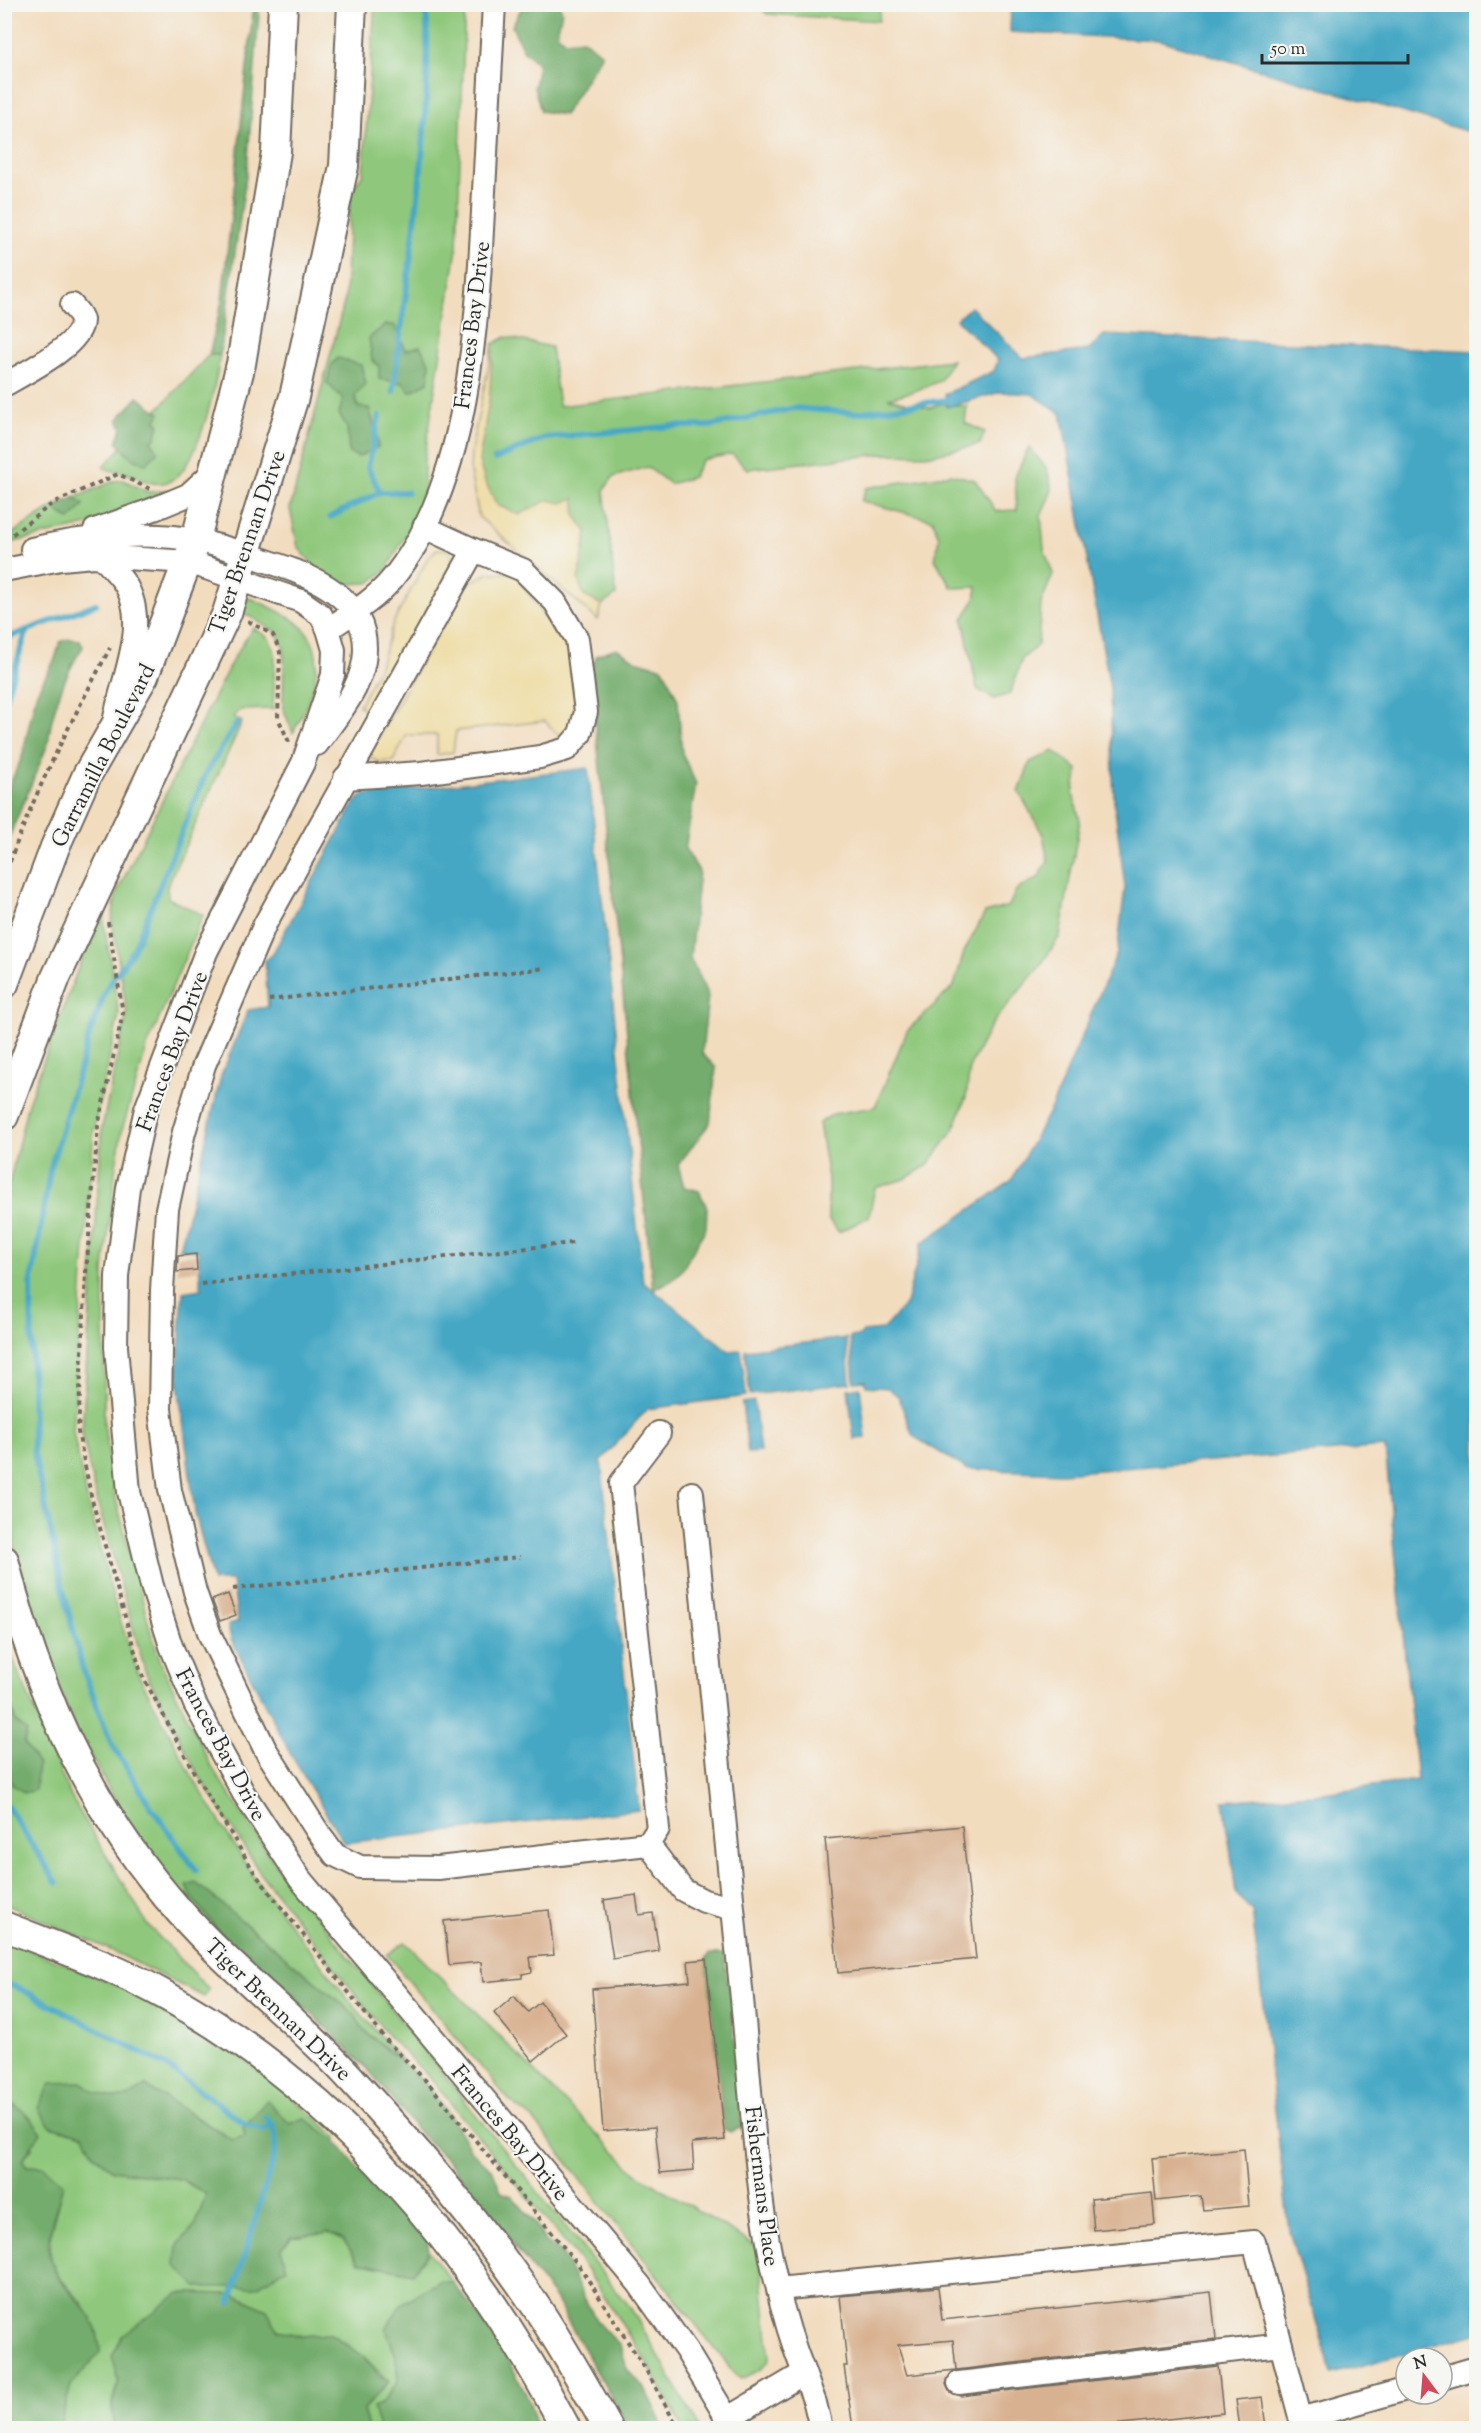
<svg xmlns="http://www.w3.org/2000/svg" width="1481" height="2433" font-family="'Sorts Mill Goudy',serif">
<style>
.green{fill:#8fc87c;stroke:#5d7a54;stroke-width:1.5}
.forest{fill:#73ac6c;stroke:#4f6c4c;stroke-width:1.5}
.sand{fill:#eeda9e;stroke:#8c8264;stroke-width:1.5}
.water{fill:#45a7c4;stroke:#386978;stroke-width:1.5}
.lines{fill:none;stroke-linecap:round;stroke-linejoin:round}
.stream{stroke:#45a7c4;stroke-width:6}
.building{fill:#d8b190;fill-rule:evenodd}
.minor-casing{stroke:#71695e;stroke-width:26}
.major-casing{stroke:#71695e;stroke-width:32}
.path{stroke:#71695e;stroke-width:4;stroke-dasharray:4.5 4.5;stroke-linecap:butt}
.minor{stroke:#fff;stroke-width:22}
.major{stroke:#fff;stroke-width:28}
.labels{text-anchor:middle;stroke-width:4.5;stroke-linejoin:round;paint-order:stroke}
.street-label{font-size:22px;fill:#2b2b2b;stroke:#f6f6f2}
</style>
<rect width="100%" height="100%" fill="#f6f6f2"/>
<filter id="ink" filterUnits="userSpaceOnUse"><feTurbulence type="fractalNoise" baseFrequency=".0167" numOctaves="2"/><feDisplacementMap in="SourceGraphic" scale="12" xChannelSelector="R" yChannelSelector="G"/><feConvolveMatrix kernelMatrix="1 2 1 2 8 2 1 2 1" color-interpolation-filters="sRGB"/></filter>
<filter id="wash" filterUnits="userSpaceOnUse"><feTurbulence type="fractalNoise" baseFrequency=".008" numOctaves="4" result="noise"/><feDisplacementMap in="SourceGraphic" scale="24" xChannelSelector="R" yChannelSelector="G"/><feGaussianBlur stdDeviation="1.35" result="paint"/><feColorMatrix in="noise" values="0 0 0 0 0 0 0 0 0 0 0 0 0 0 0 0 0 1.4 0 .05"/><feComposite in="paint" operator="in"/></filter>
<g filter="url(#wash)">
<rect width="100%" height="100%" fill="#f2dcbe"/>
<g class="green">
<polygon points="375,5 465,5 457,248 424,461 424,490 411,526 386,570 369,583 345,584 317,570 298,547 290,509 345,299 350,192 363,174"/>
<polygon points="758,5 880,5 879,21 767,14"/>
<path d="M506 337 551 347 559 406 952 360 940 381 912 392 888 398 930 408 940 404 967 406 965 423 985 432 980 444 931 455 883 454 747 469 732 454 702 460 693 477 670 484 647 467 613 477 604 490 616 595 602 605 584 596 578 580 587 532C562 496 557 496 519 515L497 505 485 482 479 461 489 400 493 344Z"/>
<path d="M209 355H220C216 384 198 474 167 482 151 487 143 479 128 474 119 471 112 473 103 467Z"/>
<polygon points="1029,447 1047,469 1052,490 1041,516 1044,549 1053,574 1041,603 1038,645 1022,659 1010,694 994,699 977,689 963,619 975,600 977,587 952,588 935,559 939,538 933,520 861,501 866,488 951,474 975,480 996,511 1017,510 1015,477"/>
<polygon points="123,480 148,492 170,490 88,525 5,544 5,538 55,506 114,481"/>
<path d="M250 598C264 604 279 611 292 619 336 648 311 698 293 733L283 708 284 649 276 632 240 611 243 602Z"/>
<polygon points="253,628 269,638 275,653 273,709 241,710 233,717 242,722 167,886 168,898 203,915 147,1047 122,1130 116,1165 104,1270 104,1424 114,1492 152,1636 162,1665 211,1766 274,1863 630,2307 700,2428 683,2428 649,2366 584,2266 431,2079 390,2038 260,1873 198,1774 145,1671 96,1497 82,1433 102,1127 127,1013 112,920 116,894 234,657"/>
<polygon points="1054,751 1078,770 1073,794 1080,820 1060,936 1040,966 991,1025 970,1066 966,1097 953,1131 928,1165 905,1179 875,1188 869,1217 839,1232 828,1219 828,1179 819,1123 833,1114 875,1107 907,1031 954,986 964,952 985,913 1009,906 1016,890 1038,878 1048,861 1043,835 1019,792 1030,762"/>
<polygon points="104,899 106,900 104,923 119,1014 94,1128 83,1272 73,1432 87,1500 114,1601 138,1674 193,1778 253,1876 348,1999 402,2061 362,2028 354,2014 196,1883 195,1902 223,1936 190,1907 125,1818 75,1728 31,1616 4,1497 5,1201 28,1103"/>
<polygon points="4,1638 71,1797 148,1925 209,1990 204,1997 111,1950 5,1904"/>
<path d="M5 1940C48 1958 93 1974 136 1994 210 2028 277 2084 337 2137V2142L304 2118 290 2124 232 2140 146 2086C123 2104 103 2100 81 2082L50 2126 84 2135 94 2155 113 2170 181 2179 206 2194 196 2224 177 2247 197 2287 224 2286 281 2248 292 2237 328 2232 343 2239 359 2262 413 2273 429 2251 453 2283 439 2281 386 2329 396 2356 398 2382 382 2403 373 2408 379 2428H368L363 2409 388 2381 363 2356 331 2334 301 2336 278 2330 267 2310 234 2294 179 2293C161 2307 112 2382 112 2405 112 2413 114 2421 115 2428H59L71 2385 100 2352 83 2304 60 2278 50 2260 51 2230 63 2184 27 2166 22 2160 33 2147 15 2105 5 2104Z"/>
<polygon points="405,1942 636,2173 759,2248 770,2359 761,2369 742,2379 735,2374 534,2120 508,2099 387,1955"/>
</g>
<g class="forest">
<polygon points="251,5 259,5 259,13 247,170 220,355 209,355 222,301 253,12"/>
<polygon points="523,5 559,5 562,11 557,34 565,41 583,39 602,54 564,115 541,111 534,87 538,64 523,50 512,26"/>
<polygon points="385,325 394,325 406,350 420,346 430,364 428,382 410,392 403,383 379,379 379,366 372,360 369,338"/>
<polygon points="338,358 361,365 366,383 355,396 358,407 369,408 377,435 378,447 358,457 349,453 347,427 339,414 343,399 327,383 332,364"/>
<polygon points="138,397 160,413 156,421 159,423 156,437 151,441 158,451 146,464 133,459 117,442 122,428 118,419"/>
<polygon points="75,498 84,505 70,520 56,511 63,502"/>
<path d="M69 639 80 640 83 647C65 673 51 712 48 744L5 847V795L22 757 36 694 55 659 60 642Z"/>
<polygon points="616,648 635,660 663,668 678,700 682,753 696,784 685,849 699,871 690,958 708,996 702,1053 716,1068 710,1123 678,1165 684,1187 699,1191 707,1208 706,1228 682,1270 671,1281 653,1289 590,671 597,655"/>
<polygon points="4,1706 12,1708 15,1720 27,1732 24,1743 38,1765 35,1790 24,1793 12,1784 5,1766"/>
<polygon points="196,1883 354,2014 362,2028 423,2081 452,2119 471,2150 493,2171 501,2192 512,2196 534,2222 545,2241 561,2253 596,2320 620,2346 628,2371 644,2387 664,2428 629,2428 554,2297 446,2158 422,2136 371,2073 312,2014 291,2000 257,1962 223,1936 195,1902 186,1886"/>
<path d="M710 1954H724C726 1961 725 1967 726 1974 729 1990 735 2001 732 2018L742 2104 740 2118 743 2127 730 2132 724 2129 706 1959Z"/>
<path d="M81 2082C103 2100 123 2104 146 2086L232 2140 245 2136 243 2128 267 2100 290 2124 304 2118 337 2142 359 2170 393 2195 406 2219 426 2232 429 2251 413 2273 359 2262 343 2239 328 2232 292 2237 281 2248 287 2268 257 2287H197L175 2265 177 2246 196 2224 206 2194 181 2179 113 2170 94 2155 84 2135 50 2126 38 2108 51 2083Z"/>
<path d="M5 2104C23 2106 31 2118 41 2133L22 2160 27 2166 43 2167 63 2184C58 2207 43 2238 51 2261 64 2299 97 2301 100 2352L71 2385 59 2428H5Z"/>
<path d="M440 2281 453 2283C481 2318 530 2384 537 2428H379L373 2408 382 2403 398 2382 396 2356 386 2329 401 2304Z"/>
<polygon points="179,2293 234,2294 267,2310 278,2330 301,2336 330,2334 363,2356 378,2374 389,2382 363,2409 368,2428 115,2428 112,2404 119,2381 112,2356 122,2336"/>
</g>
<g class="sand">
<polygon points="493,345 489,400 479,461 485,482 497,505 519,515 548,500 562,503 575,498 575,515 587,532 578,580 584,596 602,605 598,620 479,517 470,472 471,451"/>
<polygon points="437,549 448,550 452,558 451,569 368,711 359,706 380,666 393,623 428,558"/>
<polygon points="489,573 515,573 556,636 567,636 579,710 571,735 557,734 545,721 456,731 453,752 437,755 437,735 407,735 393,761 379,762 368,756 465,585"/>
</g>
<g class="water">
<polygon points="1011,5 1476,5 1476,134 1160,40 1010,32"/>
<polygon points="971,307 1023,358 1088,350 1104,335 1476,351 1476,2333 1332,2374 1289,2231 1252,1911 1236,1894 1224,1801 1323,1793 1417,1780 1385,1447 1062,1473 967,1469 913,1436 898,1396 888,1388 866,1386 865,1381 854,1382 850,1337 860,1336 863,1332 882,1330 906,1304 922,1243 1011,1181 1052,1106 1117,953 1125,887 1114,802 1110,688 1061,413 1032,394 1001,392 947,407 945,394 994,371 998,360 956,319"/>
<polygon points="588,768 643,1282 729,1351 741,1350 746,1396 647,1409 601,1461 639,1810 344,1843 291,1755 231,1639 228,1625 238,1621 232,1581 213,1581 195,1513 177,1375 183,1292 201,1289 198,1251 180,1249 221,1076 248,1010 268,1007 265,960 272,955 354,804 363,795"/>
<polygon points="846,1338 850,1383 750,1395 745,1350"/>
<polygon points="860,1387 866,1438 854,1439 848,1389"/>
<polygon points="754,1401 760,1452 748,1453 742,1403"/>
</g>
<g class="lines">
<g class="stream">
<path d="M393 392C408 265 433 133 426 4"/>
<polyline points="379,416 368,468 380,492"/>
<polyline points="495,459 545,438 674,426 710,426 795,408 855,413 946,400"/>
<polyline points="330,517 380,492 407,492"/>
<polyline points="4,639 96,604"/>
<polyline points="4,702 27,630"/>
<polyline points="4,1801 57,1883"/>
<polyline points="196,1870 151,1807 111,1743 82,1667 62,1585 33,1449 31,1285 50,1170 90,1033 106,989 134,949 206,773 237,723"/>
<polyline points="4,1983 17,1987 165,2065 244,2123 263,2130 273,2124"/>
<path d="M230 2303 275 2152C276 2137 276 2128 265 2117"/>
</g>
</g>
<g id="blocks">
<g class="building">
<polygon points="196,1254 197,1270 177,1272 178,1256"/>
<polygon points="228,1594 236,1615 220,1621 212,1600"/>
<polygon points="962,1826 976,1959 838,1973 825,1839"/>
<polygon points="636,1895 639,1915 653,1913 659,1951 613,1959 604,1900"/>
<polygon points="549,1910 554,1955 530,1957 532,1972 522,1974 522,1978 483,1982 481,1962 449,1965 444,1921"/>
<polygon points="706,1959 725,2140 692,2143 694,2170 660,2173 655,2127 603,2131 592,1989 690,1981 688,1961"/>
<polygon points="514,1996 528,2012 540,2002 566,2034 533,2061 494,2013"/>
<polygon points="1244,2149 1249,2206 1203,2210 1201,2196 1156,2201 1152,2158"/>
<polygon points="1152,2193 1155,2224 1094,2230 1091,2199"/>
<path d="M938 2287 942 2320 1211 2292 1216 2339 957 2370 951 2373 946 2384 949 2391 961 2396 1218 2366 1223 2413 1084 2428H853L844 2366H847L840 2296ZM953 2340 956 2370 907 2375 898 2345Z"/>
<polygon points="1262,2397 1266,2428 1240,2428 1236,2400"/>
</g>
</g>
</g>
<g filter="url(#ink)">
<use href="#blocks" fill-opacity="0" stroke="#71695e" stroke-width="1.5"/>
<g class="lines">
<defs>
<g id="minor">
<path d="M4 385C23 374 83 345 82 320 81 314 76 310 72 305"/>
<polyline points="424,527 474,550 265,924 204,1065 184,1132 167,1209 162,1290 160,1409 170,1490 195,1592 210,1635 265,1749 316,1829 335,1855 360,1867 438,1868 648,1844 683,1890 704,1901 731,1908"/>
<polyline points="95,530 154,509 188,495 214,471"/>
<path d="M32 549C74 539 116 534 159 536 194 537 227 548 261 559 309 575 374 596 364 661 359 692 335 719 317 744"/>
<path d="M101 556C108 564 117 572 123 581 151 620 123 675 115 718"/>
<polyline points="4,570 61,559 94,556 189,562 301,601 321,615 328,629 334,650 333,675 303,763 206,952 146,1109 128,1188 117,1276 116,1347 129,1492 152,1586 171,1646 195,1704 244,1794 300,1879 639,2284 686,2350 733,2428"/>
<path d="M328 629C351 614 375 600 392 579 472 482 478 310 484 191 487 129 491 67 494 4"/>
<polyline points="345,778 421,773 540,757 567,749 580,734 586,712 577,639 555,602 523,570 474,550"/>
<path d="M692 1493C708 1662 726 1830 742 1999 754 2123 757 2255 804 2373L728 2418"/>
<polyline points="648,1844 658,1829 621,1483 659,1433"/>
<polyline points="778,2289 1254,2242 1303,2428"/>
<polyline points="804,2373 815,2403 821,2428"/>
<polyline points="1442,2378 1476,2368"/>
<polyline points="959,2383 1281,2345"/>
<polyline points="1301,2419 1406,2389"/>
</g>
<g id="major">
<polyline points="4,984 55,847 87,775 144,676 196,539 241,364 276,152 283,4"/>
<polyline points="4,1116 56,977 227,613 294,397 344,166 352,4"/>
<path d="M4 1560C36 1689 91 1813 181 1913 234 1973 300 2022 354 2082 420 2153 484 2228 537 2308 563 2347 586 2388 608 2428"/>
<path d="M4 1926C56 1947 110 1965 159 1992 336 2086 474 2253 566 2428"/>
</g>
</defs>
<use href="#minor" class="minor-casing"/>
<use href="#major" class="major-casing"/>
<g class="path">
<polyline points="4,537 13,534 53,503 118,474 150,489"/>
<polyline points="248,621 273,635 280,652 278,718 289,742"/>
<path d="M4 879C30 799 71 722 110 648"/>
<polyline points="108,922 123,1013 98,1126 86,1273 78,1432 92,1500 141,1673 196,1776 256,1875 387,2041 429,2084 580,2267 646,2370 678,2428"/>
<polyline points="269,1000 546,968"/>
<polyline points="201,1284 573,1243"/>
<polyline points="233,1589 520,1557"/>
</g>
<use href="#minor" class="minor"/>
<use href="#major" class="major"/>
</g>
</g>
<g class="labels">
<g class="street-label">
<text transform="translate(471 325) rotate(-83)" y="8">Frances Bay Drive</text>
<text transform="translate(246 542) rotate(-71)" y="8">Tiger Brennan Drive</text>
<text transform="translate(102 755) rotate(-63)" y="8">Garramilla Boulevard</text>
<text transform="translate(171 1051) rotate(-70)" y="8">Frances Bay Drive</text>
<text transform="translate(222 1744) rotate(62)" y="8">Frances Bay Drive</text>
<text transform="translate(279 2009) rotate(44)" y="8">Tiger Brennan Drive</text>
<text transform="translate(511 2132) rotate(50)" y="8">Frances Bay Drive</text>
<text transform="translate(763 2186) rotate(83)" y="8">Fishermans Place</text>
</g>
</g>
<rect width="1481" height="2433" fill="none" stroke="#f6f6f2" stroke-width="24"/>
<g transform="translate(1424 2376) rotate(344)"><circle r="28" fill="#f6f6f2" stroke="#a5a5a2" stroke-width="1.5"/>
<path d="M0-4.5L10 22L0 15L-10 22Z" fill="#d1495b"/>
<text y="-9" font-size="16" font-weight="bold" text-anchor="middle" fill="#2b2b2b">N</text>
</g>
<path d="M1262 54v9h146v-9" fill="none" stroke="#2b2b2b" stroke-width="3"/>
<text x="1271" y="54" font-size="18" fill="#2b2b2b" stroke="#f6f6f2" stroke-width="4.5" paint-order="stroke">50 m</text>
</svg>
